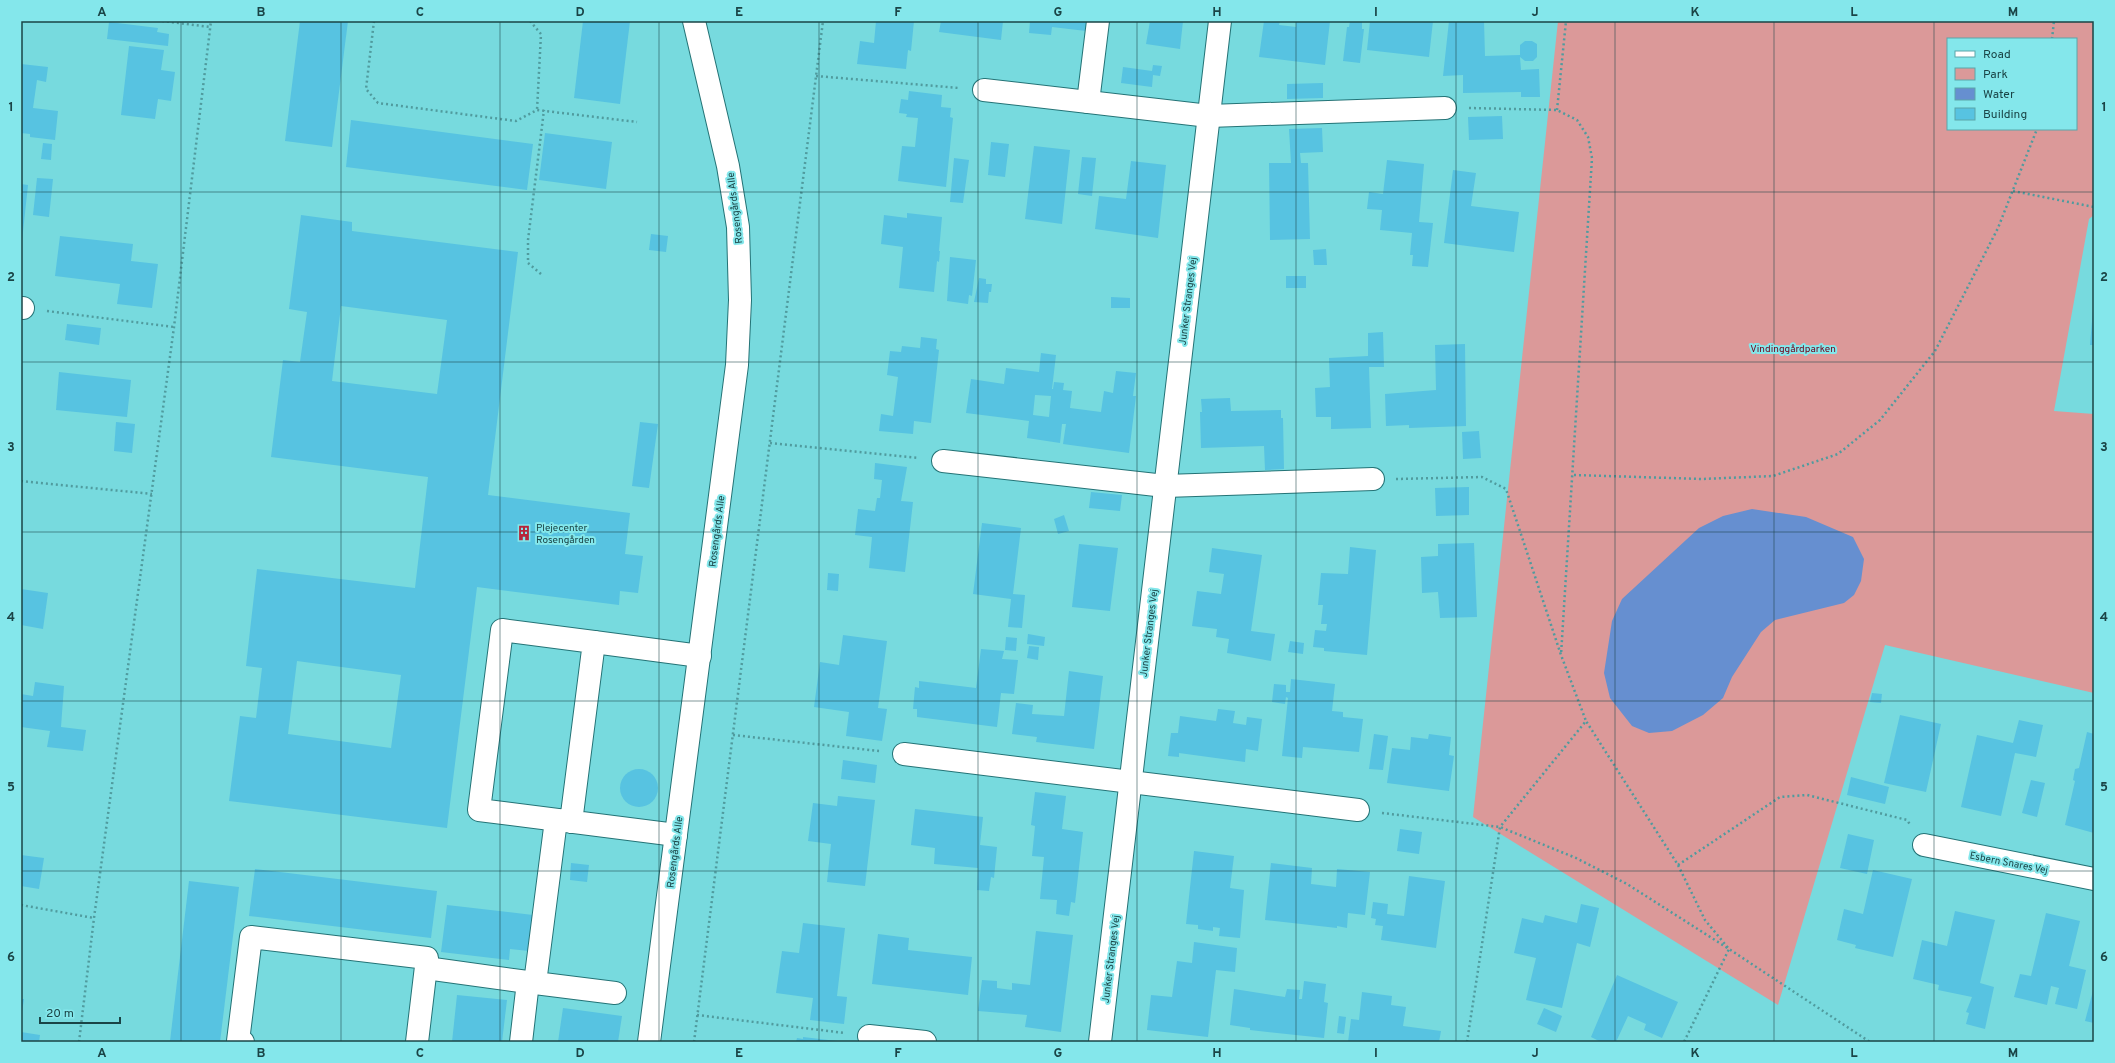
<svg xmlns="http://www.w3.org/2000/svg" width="2115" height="1063" font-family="Overpass,sans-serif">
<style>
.green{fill:#db9999;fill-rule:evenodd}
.water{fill:#668fd0}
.building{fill:#57c3e1;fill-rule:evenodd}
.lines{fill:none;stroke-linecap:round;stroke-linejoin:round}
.minor-casing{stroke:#247376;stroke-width:24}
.path{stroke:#509b9e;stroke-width:2.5;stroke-dasharray:2 3;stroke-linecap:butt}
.minor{stroke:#fff;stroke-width:22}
.grid{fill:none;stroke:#1a4446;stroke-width:1;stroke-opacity:0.55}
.labels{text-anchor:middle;stroke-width:4;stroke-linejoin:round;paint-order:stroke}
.street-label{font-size:10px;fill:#1a4446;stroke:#84e7eb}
.park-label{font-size:10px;fill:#70021a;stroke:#84e7eb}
.poi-label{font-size:10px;fill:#1a4446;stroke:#84e7eb;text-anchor:start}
.neatline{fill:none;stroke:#1a4446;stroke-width:1.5}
.grid-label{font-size:13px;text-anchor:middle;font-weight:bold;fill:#1a4446}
</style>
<rect width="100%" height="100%" fill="#77dade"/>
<path class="green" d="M1558 21H2094V215L2089 219 2054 411 2094 414V693L1885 645 1778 1005 1473 817ZM1948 39H2076V129H1948Z"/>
<polygon class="water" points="1752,509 1806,517 1853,537 1864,559 1861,581 1854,595 1844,603 1775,620 1761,632 1732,677 1723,698 1703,715 1672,731 1649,733 1632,726 1610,698 1604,673 1612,621 1622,599 1699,528 1723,516"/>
<g class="building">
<polygon points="300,21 348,21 332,147 285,141"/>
<polygon points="583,21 630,21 620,104 574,98"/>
<polygon points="876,21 914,21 911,51 908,50 906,69 857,64 860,41 874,43"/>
<polygon points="941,21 1003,21 1001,40 939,32"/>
<polygon points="1030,21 1087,21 1086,31 1052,27 1051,35 1029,33"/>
<polygon points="1150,21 1183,21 1180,49 1146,44"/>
<polygon points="1264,21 1280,21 1279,25 1296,27 1296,21 1330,21 1325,65 1259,57"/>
<polygon points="1350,21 1362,21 1362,29 1364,29 1360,63 1343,61 1347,27 1349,27"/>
<polygon points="1370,21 1433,21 1429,57 1367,50"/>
<polygon points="1449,21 1484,21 1485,56 1520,55 1520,45 1525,41 1532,41 1537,44 1537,57 1533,61 1525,61 1520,57 1521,70 1539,69 1540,97 1521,97 1521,92 1463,93 1463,75 1443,76"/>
<polygon points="109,22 158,28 157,32 169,34 168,46 107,39"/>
<polygon points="129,46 164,50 161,70 175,72 171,101 158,99 155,119 121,115"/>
<polygon points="21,64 48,67 46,82 37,80 33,108 58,111 55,140 30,137 30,134 21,133"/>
<polygon points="1153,65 1162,66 1160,76 1153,75 1152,87 1121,83 1123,67 1152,71"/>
<polygon points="1323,83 1323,98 1287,99 1287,84"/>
<polygon points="909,91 942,95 941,107 951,108 950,117 953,118 946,187 898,181 902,146 915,147 918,118 906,117 907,114 899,113 901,99 908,100"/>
<polygon points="1502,116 1503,139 1469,140 1468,117"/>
<polygon points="351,120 533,144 527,190 346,167"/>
<polygon points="1322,128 1323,152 1300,153 1301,163 1308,163 1310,239 1270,240 1269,163 1291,163 1289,129"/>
<polygon points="545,133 612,142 606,189 539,180"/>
<polygon points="991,142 1009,144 1005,177 988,175"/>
<polygon points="43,143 52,144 51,160 41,159"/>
<polygon points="1034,146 1070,150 1062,224 1025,219"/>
<polygon points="1082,157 1096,158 1092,196 1078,194"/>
<polygon points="954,158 969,160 963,203 950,202"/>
<polygon points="1387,160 1424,164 1419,222 1433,223 1428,267 1412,266 1413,255 1410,255 1412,233 1380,230 1382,210 1367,209 1369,192 1383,194"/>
<polygon points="1131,161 1166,165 1158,238 1095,229 1099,196 1126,199"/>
<polygon points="1453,170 1476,173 1471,206 1519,212 1514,252 1444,243"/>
<polygon points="37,178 53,179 49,217 33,215"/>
<polygon points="21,184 28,185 22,241 21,241"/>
<polygon points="907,213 942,217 939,251 940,251 939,262 937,261 934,292 899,288 903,247 881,244 884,215 907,218"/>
<path d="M301 215 352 222V231L518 252 488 495 630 513 625 554 643 556 638 593 620 591 619 605 477 587 447 828 229 801 240 716 256 718 262 668 246 666 257 569 415 588 428 477 271 457 283 360 300 362 307 312 289 309ZM341 306 447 320 437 394 332 381ZM297 661 401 675 391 748 288 734Z"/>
<polygon points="651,234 668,236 666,252 649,250"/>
<polygon points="60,236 133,244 131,261 158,264 152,308 117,304 120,284 55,276"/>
<polygon points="1326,249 1327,265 1314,265 1313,250"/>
<polygon points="950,257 976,260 972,296 969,295 968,304 947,301"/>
<rect x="1286" y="276" width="20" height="12"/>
<polygon points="979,278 986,279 986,284 992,284 991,292 989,292 988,303 974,302"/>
<polygon points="1111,297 1130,298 1130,308 1111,308"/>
<polygon points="2093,309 2094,309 2094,345 2090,345"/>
<polygon points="67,324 101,328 99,345 65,340"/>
<polygon points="1383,332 1384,367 1369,367 1371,428 1331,429 1331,417 1316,417 1315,388 1330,387 1329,358 1368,356 1368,333"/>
<polygon points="921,337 937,339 936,349 939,350 931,423 914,421 913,434 879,431 881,414 893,416 898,377 887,375 890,351 901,352 902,346 920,348"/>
<polygon points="1465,344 1466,426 1409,428 1409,425 1386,426 1385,394 1436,390 1435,345"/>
<path d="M1041 353 1056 355 1052 389H1053L1054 382 1064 383 1063 390 1072 391 1070 408 1101 412 1104 391 1113 393 1116 371 1136 373 1133 396H1136L1129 453 1063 444 1066 424H1062L1060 443 1027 438 1029 421 966 413 971 379 1004 384 1006 368 1039 372ZM1035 395 1051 396 1049 417 1033 415Z"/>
<polygon points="59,372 131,380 127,417 56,410"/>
<polygon points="1230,398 1231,411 1281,410 1281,418 1283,418 1284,469 1265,470 1264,446 1201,448 1200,412 1202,412 1201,399"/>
<polygon points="116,422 135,424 132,453 114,451"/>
<polygon points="640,422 658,424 649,488 632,486"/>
<polygon points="1479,431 1481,458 1463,459 1462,432"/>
<polygon points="875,463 907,467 901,501 913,502 905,572 869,568 872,537 855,535 858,509 875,511 877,498 880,498 882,480 874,479"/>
<polygon points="1469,487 1469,515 1436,516 1435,488"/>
<polygon points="1091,492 1122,495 1120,511 1089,508"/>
<polygon points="1064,515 1069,531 1058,534 1054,519"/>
<polygon points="982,523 1021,528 1013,594 1025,595 1022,628 1008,627 1011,599 973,594"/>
<polygon points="1474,543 1477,617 1440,618 1438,592 1422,593 1421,557 1438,556 1438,544"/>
<polygon points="1079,544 1118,548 1110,611 1072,607"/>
<polygon points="1350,547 1376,550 1367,655 1324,651 1324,648 1313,647 1315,630 1326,631 1327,624 1321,624 1323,605 1318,605 1321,573 1348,574"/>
<polygon points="1212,548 1262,555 1251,631 1275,634 1271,661 1227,653 1229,639 1216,637 1217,629 1192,626 1197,591 1221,594 1224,574 1209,572"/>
<polygon points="828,573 839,574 838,591 827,590"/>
<polygon points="21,589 48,593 43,629 21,625"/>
<polygon points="1028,634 1045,637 1044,646 1027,644"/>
<polygon points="843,635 887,641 878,708 887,709 882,741 846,736 849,712 814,707 820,662 839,665"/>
<polygon points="1006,637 1017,638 1016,651 1005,650"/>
<polygon points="1290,641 1304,643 1303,654 1288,652"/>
<polygon points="1029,646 1039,647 1038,660 1027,658"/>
<polygon points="981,649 1004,651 1002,659 1018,660 1014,694 1001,693 997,727 917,717 917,709 913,709 915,687 919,688 919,681 976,688"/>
<polygon points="1069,671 1103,676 1094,749 1036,742 1037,737 1012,734 1016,703 1033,705 1032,714 1064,716"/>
<polygon points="1291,679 1335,684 1332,711 1343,712 1343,717 1363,719 1359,752 1303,747 1302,758 1282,756 1288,698 1286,697 1285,704 1272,702 1274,684 1286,685 1286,692 1290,692"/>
<polygon points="35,682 64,686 61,727 86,730 83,751 47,747 50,731 21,727 21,694 33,696"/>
<polygon points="1872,693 1882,694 1881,703 1870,702"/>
<polygon points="1218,709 1235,711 1233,723 1246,725 1247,717 1262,719 1258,751 1246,749 1245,762 1179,753 1179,757 1168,756 1171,733 1178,733 1180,716 1216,721"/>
<polygon points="1900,715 1941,724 1926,792 1884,783"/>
<polygon points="2019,720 2043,725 2036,757 2015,753 2001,816 1961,807 1977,735 2013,743"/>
<polygon points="2087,732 2094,734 2094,833 2065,825 2075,781 2073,780 2075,769 2079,768"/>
<polygon points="1374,734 1388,736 1383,770 1369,769"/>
<polygon points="1429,734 1451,737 1449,755 1454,756 1449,791 1387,783 1392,748 1410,750 1411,737 1428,739"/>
<polygon points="843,760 877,765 875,783 841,779"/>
<circle cx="639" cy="788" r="19"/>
<polygon points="1851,777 1889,787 1885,804 1847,795"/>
<polygon points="2031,780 2045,783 2037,817 2022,813"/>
<polygon points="1035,792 1066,796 1062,829 1083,832 1075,903 1071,902 1069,916 1056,914 1057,900 1040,899 1044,857 1032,856 1035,826 1031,825"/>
<polygon points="838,796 875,800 865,886 827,882 831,844 808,841 813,803 837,806"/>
<polygon points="915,809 983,817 980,845 997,847 994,878 991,877 989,891 977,890 978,868 934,864 935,848 911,845"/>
<polygon points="1400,829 1422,832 1419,854 1397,851"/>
<polygon points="1848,834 1874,840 1867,874 1840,868"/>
<polygon points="1194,851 1234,856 1230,888 1244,890 1240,938 1219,936 1220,928 1213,927 1213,931 1198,929 1198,925 1186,924"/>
<polygon points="21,855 44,858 39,889 21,886"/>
<polygon points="571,863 589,865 587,882 570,880"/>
<polygon points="1271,863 1312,868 1311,884 1336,887 1337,869 1370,872 1365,915 1348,913 1347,928 1337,926 1337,928 1265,920"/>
<polygon points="255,869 437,891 431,938 249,916"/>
<polygon points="1873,870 1912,879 1893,957 1855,948 1856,945 1837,940 1844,909 1863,914"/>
<polygon points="1409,876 1445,881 1436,948 1381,940 1383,926 1375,925 1376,919 1371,918 1373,902 1388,904 1387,914 1404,916"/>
<polygon points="189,881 239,887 220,1042 170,1041"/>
<polygon points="1581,904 1599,908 1590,947 1577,943 1562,1008 1526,1000 1536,958 1514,953 1522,918 1543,923 1545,915 1577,923"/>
<polygon points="447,905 533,915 529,951 510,949 509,960 441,952"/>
<polygon points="1955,911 1995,920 1980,983 1994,987 1985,1029 1966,1024 1969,1013 1966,1012 1972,997 1938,990 1939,985 1913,979 1922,940 1947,946"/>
<polygon points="2046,913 2080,921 2069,966 2086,970 2077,1009 2055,1004 2059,988 2051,986 2047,1005 2014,997 2020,974 2031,976"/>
<polygon points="803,923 845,928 837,996 847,997 844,1024 810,1020 813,998 776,993 782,951 799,953"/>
<polygon points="1036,931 1073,935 1061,1032 1025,1027 1027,1015 978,1011 982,980 997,981 997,988 1012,990 1012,983 1030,985"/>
<polygon points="878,934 909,938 908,950 972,957 968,995 872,984"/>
<polygon points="1194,942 1237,948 1235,972 1216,970 1208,1037 1147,1030 1151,995 1172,997 1177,961 1192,963"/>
<polygon points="1617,975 1678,1002 1662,1038 1644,1030 1646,1024 1628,1016 1616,1042 1601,1042 1591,1037"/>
<polygon points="1304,981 1326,984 1324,1002 1328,1003 1324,1038 1250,1030 1250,1028 1230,1025 1234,989 1285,997 1287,989 1300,990 1299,999 1302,999"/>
<polygon points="2094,987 2094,1023 2085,1021"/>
<polygon points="1362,992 1392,996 1391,1005 1406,1007 1403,1026 1441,1031 1439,1042 1348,1042 1351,1019 1359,1020"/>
<polygon points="457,995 507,1000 502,1042 452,1042"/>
<polygon points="21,999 24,999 22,1012 21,1012"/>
<polygon points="563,1008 622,1016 618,1042 558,1042"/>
<polygon points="1544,1008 1562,1016 1556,1032 1537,1024"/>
<polygon points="1339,1016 1346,1017 1344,1034 1337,1033"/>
<polygon points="21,1032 40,1035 39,1042 21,1042"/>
<polygon points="803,1037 837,1041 837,1042 796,1042 797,1038 803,1039"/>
</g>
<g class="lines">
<defs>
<g id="minor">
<polyline points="984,90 1209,116 1445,108"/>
<polyline points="1088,102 1098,21"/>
<polyline points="21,308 23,308"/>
<polyline points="943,461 1165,486 1373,479"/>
<polyline points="594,642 700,656"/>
<polyline points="904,754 1358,810"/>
<polyline points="556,820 535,983 615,993"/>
<polyline points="571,822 594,642 502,630 479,810 676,835"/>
<polyline points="1924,845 2094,879"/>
<polyline points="426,968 535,983"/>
<polyline points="869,1036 925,1042"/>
<polyline points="243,1042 238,1041 251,937 427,958 417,1042"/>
<polyline points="521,1042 528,982"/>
<polyline points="649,1042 737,365 740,300 738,227 728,166 694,21"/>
<polyline points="1100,1042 1220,21"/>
</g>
</defs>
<use href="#minor" class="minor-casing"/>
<g class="path">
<polyline points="162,21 210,27"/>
<polyline points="374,21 366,89 378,103 516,121 537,110 637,122"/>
<polyline points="530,21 541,34 537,110"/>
<polyline points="2052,39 2054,21"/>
<polyline points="816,76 959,88"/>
<polyline points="1469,108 1557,110 1577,120 1588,137 1592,158 1561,655"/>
<polyline points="1557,110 1566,21"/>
<polyline points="2013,191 2094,207"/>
<polyline points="541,274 528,263 528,240 544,110"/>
<polyline points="47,311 174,327"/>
<polyline points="770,443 919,458"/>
<polyline points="1574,475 1702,479 1773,476 1838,454 1880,420 1935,351 1998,228 2037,129"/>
<polyline points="1396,479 1482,477 1506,489 1561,655 1586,721"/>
<polyline points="21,481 152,494"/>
<polyline points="733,735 879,751"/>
<polyline points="1382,813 1500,827 1576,858 1627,884 1729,949 1684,1042"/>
<polyline points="1678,865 1780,797 1807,795 1907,820 1911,826"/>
<polyline points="21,905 94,918"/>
<polyline points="697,1015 845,1033"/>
<polyline points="79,1042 94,918 174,327 211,21"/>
<polyline points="694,1042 823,21"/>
<polyline points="1467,1042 1500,827 1586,721 1678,865 1705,920 1729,949 1870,1042"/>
</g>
<use href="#minor" class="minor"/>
</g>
<path class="grid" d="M181 21V1042M341 21V1042M500 21V1042M659 21V1042M819 21V1042M978 21V1042M1137 21V1042M1296 21V1042M1456 21V1042M1615 21V1042M1774 21V1042M1934 21V1042M21 192H2094M21 362H2094M21 532H2094M21 701H2094M21 871H2094"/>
<defs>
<symbol id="building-bare" viewBox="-9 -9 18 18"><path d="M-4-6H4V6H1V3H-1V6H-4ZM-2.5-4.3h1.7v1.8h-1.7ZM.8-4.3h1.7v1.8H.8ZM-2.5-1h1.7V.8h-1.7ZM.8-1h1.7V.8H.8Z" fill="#b6243a" stroke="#84e7eb" stroke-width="2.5" paint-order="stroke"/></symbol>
</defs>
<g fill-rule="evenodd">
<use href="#building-bare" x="513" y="522" width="22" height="22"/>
</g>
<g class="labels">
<g class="street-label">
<text transform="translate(734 208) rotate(-97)" y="4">Rosengårds Alle</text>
<text transform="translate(1187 301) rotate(-83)" y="4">Junker Stranges Vej</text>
<text transform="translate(716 531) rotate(-83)" y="4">Rosengårds Alle</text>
<text transform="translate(1148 633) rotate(-83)" y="4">Junker Stranges Vej</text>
<text transform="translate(674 852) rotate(-83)" y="4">Rosengårds Alle</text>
<text transform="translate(2009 862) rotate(11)" y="4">Esbern Snares Vej</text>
<text transform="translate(1110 959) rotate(-83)" y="4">Junker Stranges Vej</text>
</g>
<g class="park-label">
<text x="1793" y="352">Vindinggårdparken</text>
</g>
<g class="poi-label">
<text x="536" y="531">Plejecenter<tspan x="536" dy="12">Rosengården</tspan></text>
</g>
</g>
<rect width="2115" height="1063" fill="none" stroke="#84e7eb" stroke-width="44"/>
<rect x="1947" y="38" width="130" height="92" fill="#84e7eb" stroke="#5aa6a9"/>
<rect x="1955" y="51" width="20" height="6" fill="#ffffff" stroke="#5aa6a9"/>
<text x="1983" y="58" font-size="12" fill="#1a4446">Road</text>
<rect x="1955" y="68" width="20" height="12" fill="#db9999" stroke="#5aa6a9"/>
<text x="1983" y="78" font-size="12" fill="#1a4446">Park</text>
<rect x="1955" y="88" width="20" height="12" fill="#668fd0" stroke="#5aa6a9"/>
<text x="1983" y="98" font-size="12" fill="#1a4446">Water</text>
<rect x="1955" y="108" width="20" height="12" fill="#57c3e1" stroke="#5aa6a9"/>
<text x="1983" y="118" font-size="12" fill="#1a4446">Building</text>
<path d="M40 1017v6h80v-6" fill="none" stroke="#1a4446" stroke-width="2"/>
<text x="46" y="1017" font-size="12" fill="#1a4446" stroke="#84e7eb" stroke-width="3" paint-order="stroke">20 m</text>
<rect x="22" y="22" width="2071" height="1019" class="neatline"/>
<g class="grid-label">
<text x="102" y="16">A</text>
<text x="261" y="16">B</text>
<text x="420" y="16">C</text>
<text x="580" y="16">D</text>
<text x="739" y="16">E</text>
<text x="898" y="16">F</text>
<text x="1058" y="16">G</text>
<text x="1217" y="16">H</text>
<text x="1376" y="16">I</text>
<text x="1535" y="16">J</text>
<text x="1695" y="16">K</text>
<text x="1854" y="16">L</text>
<text x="2013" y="16">M</text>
<text x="11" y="111">1</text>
<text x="2104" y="111">1</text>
<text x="11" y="281">2</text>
<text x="2104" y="281">2</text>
<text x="11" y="451">3</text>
<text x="2104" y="451">3</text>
<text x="11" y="621">4</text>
<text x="2104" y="621">4</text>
<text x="11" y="791">5</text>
<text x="2104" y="791">5</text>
<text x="11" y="961">6</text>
<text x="2104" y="961">6</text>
<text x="102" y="1057">A</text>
<text x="261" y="1057">B</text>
<text x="420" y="1057">C</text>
<text x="580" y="1057">D</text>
<text x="739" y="1057">E</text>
<text x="898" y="1057">F</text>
<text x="1058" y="1057">G</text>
<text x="1217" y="1057">H</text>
<text x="1376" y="1057">I</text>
<text x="1535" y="1057">J</text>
<text x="1695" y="1057">K</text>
<text x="1854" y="1057">L</text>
<text x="2013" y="1057">M</text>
</g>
</svg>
